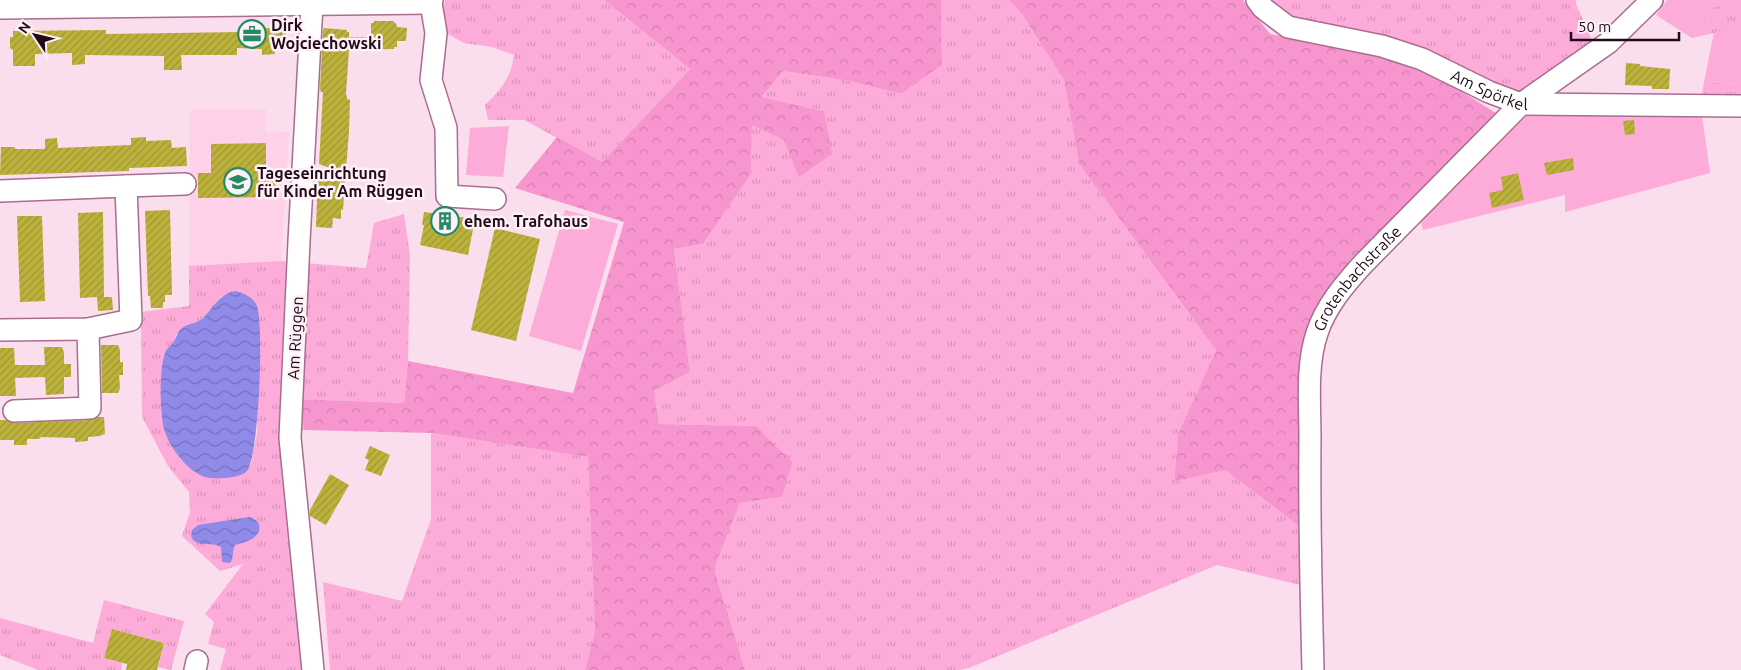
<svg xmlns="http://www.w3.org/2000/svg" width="1741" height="670" font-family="Ubuntu,sans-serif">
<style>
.built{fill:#fed1e9}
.grass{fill:url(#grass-tufts);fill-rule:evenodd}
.forest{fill:url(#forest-crowns)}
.garden{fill:#fdabd9}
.water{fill:url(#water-waves)}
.building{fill:url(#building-hatch)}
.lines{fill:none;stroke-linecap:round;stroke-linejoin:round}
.minor-casing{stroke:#a96d90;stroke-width:24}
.minor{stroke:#fff;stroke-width:21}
.labels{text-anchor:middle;stroke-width:5;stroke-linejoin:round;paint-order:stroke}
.poi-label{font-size:16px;font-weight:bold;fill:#210b19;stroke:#fef0f7;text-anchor:start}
.street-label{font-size:16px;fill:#210b19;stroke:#fef0f7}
</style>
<defs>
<pattern id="grass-tufts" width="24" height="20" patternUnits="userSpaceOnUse" patternTransform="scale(1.25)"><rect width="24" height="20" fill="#fdabd9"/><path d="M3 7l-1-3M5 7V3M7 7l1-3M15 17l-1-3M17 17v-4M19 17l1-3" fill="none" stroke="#d992ba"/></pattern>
<pattern id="forest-crowns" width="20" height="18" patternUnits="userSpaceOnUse" patternTransform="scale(1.25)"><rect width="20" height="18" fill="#f795ce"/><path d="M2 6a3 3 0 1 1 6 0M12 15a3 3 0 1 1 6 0" fill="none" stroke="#d37fb0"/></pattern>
<pattern id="water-waves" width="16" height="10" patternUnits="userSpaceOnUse" patternTransform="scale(1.25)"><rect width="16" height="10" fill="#908be9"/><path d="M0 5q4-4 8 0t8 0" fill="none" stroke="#7570bc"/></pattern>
<pattern id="building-hatch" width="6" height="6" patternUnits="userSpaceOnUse" patternTransform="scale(1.25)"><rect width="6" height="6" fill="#bbb13b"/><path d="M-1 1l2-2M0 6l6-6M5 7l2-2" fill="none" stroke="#a09733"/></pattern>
</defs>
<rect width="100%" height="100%" fill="#fadeed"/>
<polygon class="built" points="266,109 265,133 289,132 281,261 189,266 190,110"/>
<g class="grass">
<path d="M445 0H604L690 69 602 162 524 120H488L485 105C501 89 511 78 514 55L492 47 464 43 440 30Z"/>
<polygon points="941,0 1009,0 1022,14 1064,80 1079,164 1216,350 1178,434 1174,482 1225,470 1299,526 1300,585 1217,565 969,668 959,670 745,670 714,569 740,503 782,497 756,426 659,424 654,391 690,372 674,249 703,244 751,174 752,124 784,140 824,111 760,97 783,71 850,81 901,94 942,65"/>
<polygon points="1269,0 1576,0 1576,4 1593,43 1579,54 1514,96 1449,59 1379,38 1297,23"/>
<polygon points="1741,2 1741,27 1692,38 1713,7"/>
<polygon points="1704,82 1741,84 1741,100 1701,100"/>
<path d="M404 214 410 256 408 361 404 403 300 399 304 430 282 435 303 670H220L226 649 208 644 214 622 205 614 243 564 220 571 182 536 190 512 189 492 168 466 142 417 141 312 189 306V266L281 261 366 268 374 223ZM222 296 258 310 259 323 257 433 251 464 240 475 211 478 182 460 166 435 161 413 162 379 164 354 174 341 176 335 185 326 200 321Z"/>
<polygon points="431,433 588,457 595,631 585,670 330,670 323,582 402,601 431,519"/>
<polygon points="104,600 184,621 171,670 158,667 164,643 112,629 104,658 122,663 121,670 38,670 0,655 0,618 93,643"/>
</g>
<g class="forest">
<polygon points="604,0 941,0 942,65 901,94 850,81 783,71 761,97 824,111 832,154 799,177 784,140 752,125 751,174 703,244 674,249 690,372 654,391 659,424 756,426 792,462 782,497 740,503 714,569 745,670 585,670 595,631 588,457 431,433 304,430 299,399 404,403 408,361 573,393 624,222 515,188 557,137 602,162 690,69"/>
<polygon points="1009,0 1243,0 1270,34 1370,52 1435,75 1499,115 1309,331 1299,526 1225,470 1174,482 1178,434 1216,350 1079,164 1064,80 1022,14"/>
</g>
<g class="garden">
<polygon points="1667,0 1741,0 1741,2 1713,7 1692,38 1656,15"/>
<polygon points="1741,27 1741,84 1704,82 1714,32"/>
<polygon points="1524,116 1702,116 1710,173 1565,212 1565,195 1423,230 1420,219"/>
<polygon points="509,126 503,177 466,175 470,128"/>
<polygon points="565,210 618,224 581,351 529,336"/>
</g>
<g class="water">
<path d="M236 291C245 294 253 297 257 306 264 324 259 457 247 471 240 478 220 479 210 478 193 477 172 451 166 435 159 420 159 368 165 353 166 349 169 347 172 344 177 338 177 330 185 326 191 323 197 323 202 319 213 308 220 293 236 291Z"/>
<path d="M249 517C262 520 263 532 252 539 247 542 241 543 235 545 232 551 234 559 230 563L222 562 221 547C211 541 196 549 191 536L192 530 198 525Z"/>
</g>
<g class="building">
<polygon points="374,21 394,21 394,23 396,23 397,27 407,28 406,41 397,41 397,47 394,47 394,49 349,50 346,93 347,99 350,100 349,131 343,210 341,210 341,219 333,218 332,228 316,227 318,172 338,171 319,164 323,92 321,92 320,89 323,31 324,28 347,30 347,32 349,32 349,37 371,37 371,23 374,23"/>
<polygon points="240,28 286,28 286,48 275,48 275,54 262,55 262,49 237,48 237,55 181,55 182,70 164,70 164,56 85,55 85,64 72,65 72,53 35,54 35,66 13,66 13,50 10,48 10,37 13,37 13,31 106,30 106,34 240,32"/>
<polygon points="1626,63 1640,64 1640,66 1670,69 1669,89 1652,89 1652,86 1625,85"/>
<polygon points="1634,120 1635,134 1625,135 1623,121"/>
<polygon points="146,137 146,141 171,140 172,148 186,147 187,166 129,168 129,171 0,175 1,147 15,147 15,149 45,149 45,139 57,138 58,148 131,145 131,138"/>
<polygon points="266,143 266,173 275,173 275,197 198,198 198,173 211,173 211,144"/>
<polygon points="1573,158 1574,170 1547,175 1544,163"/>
<polygon points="1518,173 1524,200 1492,208 1489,193 1503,190 1501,177"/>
<polygon points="170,210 172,295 165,295 165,302 163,302 163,308 151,308 150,296 148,296 145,211"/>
<polygon points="103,212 104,297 100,297 112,297 113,310 98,311 97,297 80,298 78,213"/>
<polygon points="424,212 475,219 468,255 420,245 424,225 422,225"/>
<polygon points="17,216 42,216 45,301 20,302"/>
<polygon points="495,228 540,239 516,341 471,330"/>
<polygon points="101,345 118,345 120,350 120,362 123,362 123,375 119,375 120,388 118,393 102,393"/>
<polygon points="44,347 62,347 64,352 64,364 71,364 71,377 64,377 64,394 46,395 45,377 15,378 16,396 0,396 0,348 14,348 15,365 45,365"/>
<polygon points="98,417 104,417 105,434 100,436 88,437 88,441 75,442 75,438 41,437 39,439 27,439 27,445 14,445 14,440 0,440 0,420 6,420 14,423 90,420"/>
<polygon points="370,446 390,455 381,476 365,470 369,460 365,458"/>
<polygon points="330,474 349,485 326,525 310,516 310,510"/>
<polygon points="112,629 164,643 157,670 126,670 127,664 104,658"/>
</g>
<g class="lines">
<defs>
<g id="minor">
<path id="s1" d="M1257 0 1263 8 1288 27 1382 46 1422 59 1489 92 1521 104 1741 106"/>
<polyline points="431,3 436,33 431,80 446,128 447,196 495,199"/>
<polyline points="312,4 299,241 290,438 313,670"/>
<polyline points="0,8 431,3 432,0"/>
<polyline points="126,186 185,184"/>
<polyline points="0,191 126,186 131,320 88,329 0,330"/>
<polyline points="14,411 90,408 88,329"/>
<polyline points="195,670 197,661"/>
<path id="s2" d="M1313 670C1311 593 1309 516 1310 439 1310 404 1306 366 1317 333 1326 306 1344 285 1363 264L1521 104 1608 43 1652 0"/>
</g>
</defs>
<use href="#minor" class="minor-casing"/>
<use href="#minor" class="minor"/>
</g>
<defs>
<symbol id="office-ring" viewBox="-11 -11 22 22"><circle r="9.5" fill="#fef0f7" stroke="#238a66" stroke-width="1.5"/><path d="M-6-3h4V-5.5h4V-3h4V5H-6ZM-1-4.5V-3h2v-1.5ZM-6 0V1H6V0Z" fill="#238a66"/></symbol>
<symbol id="school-ring" viewBox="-11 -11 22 22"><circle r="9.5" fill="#fef0f7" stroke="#238a66" stroke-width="1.5"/><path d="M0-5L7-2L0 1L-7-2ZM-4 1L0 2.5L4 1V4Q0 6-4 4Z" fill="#238a66"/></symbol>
<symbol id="building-ring" viewBox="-11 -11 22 22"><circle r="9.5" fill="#fef0f7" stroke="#238a66" stroke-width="1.5"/><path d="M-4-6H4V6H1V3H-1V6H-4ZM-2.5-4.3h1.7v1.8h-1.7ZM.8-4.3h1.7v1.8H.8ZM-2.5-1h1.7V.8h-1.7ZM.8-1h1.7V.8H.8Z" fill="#238a66"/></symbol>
</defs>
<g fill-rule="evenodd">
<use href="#office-ring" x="236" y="18" width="32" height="32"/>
<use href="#school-ring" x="222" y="166" width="32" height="32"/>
<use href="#building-ring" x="429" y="205" width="32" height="32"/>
</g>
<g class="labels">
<g class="poi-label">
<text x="271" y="31">Dirk<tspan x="271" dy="18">Wojciechowski</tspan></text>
<text x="257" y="179">Tageseinrichtung<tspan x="257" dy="18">für Kinder Am Rüggen</tspan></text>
<text x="464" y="227">ehem. Trafohaus</text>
</g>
<g class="street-label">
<text dy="6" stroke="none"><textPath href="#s1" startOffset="254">Am Spörkel</textPath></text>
<text dy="6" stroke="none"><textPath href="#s2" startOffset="406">Grotenbachstraße</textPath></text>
<text transform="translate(295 338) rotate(-87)" y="6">Am Rüggen</text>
</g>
</g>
<g transform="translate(35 35) rotate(305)" stroke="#fef0f7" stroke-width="4" paint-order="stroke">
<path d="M0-4L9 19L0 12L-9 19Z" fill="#210b19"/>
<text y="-8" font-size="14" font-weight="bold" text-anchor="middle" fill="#210b19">N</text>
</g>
<path d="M1571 32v8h108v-8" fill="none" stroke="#210b19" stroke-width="2.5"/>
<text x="1578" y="32" font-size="15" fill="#210b19" stroke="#fef0f7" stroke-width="4" paint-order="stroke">50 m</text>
</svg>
